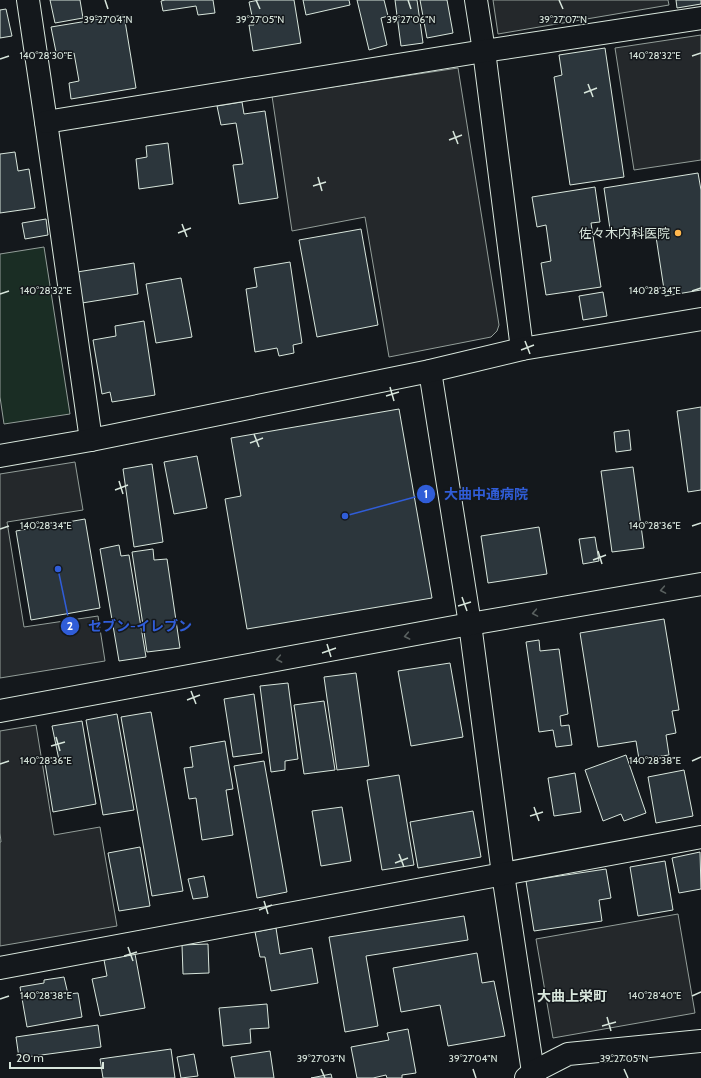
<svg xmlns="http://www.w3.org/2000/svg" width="701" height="1078" font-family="Cabin,'Noto Sans JP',sans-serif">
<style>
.green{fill:#1a2d24;stroke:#939e99}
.parking{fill:#24282b;stroke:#939e99}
.building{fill:#2c363c;stroke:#d8e6dc}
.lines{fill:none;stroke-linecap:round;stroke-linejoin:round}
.minor-casing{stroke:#d8e6dc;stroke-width:24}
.minor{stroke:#14181c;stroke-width:22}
.oneway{stroke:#59605f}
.ticks{fill:none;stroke:#d8e6dc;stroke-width:1.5}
.poi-dot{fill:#ffb74d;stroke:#14181c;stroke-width:1.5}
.labels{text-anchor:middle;stroke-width:3;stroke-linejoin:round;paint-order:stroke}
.poi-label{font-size:13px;fill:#d8e6dc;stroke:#14181c;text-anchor:end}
.neighbourhood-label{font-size:14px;font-weight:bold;fill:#d8e6dc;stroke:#14181c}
.ticks-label{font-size:10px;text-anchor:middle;fill:#d8e6dc;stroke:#14181c;stroke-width:3;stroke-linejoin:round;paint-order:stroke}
.leader{fill:none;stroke:#305dd8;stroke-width:1.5}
.callout-dot{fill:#305dd8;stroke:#14181c;stroke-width:1.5}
.mark-label{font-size:12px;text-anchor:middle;font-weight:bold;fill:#fff}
.callout-label{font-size:14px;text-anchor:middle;font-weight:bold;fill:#305dd8;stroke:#14181c;stroke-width:3;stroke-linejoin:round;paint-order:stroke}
</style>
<rect width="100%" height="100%" fill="#14181c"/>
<polygon class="green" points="44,247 70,414 4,424 0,397 0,254"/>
<g class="parking">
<polygon points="493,0 668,0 669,5 498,34"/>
<polygon points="701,35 701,160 634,170 615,48"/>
<polygon points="458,68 499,325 497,331 491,337 389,357 365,217 292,231 272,96"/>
<polygon points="75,462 83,510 7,522 24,627 98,616 105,661 0,678 0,474"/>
<polygon points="36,725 54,835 100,827 117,926 0,946 0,842 1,842 0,833 0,731"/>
<polygon points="678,914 695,1013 553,1038 536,939"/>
</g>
<g class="building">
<polygon points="50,0 80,0 83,18 55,23"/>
<polygon points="165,0 213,0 215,13 198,15 196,6 163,11 161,1"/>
<polygon points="259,0 294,0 301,43 253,51 249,25 254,25 249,2"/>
<polygon points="303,0 349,0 350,5 306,15"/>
<polygon points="357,0 384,0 388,16 381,18 387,45 369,50"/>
<polygon points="395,0 417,0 423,43 401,46"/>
<polygon points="420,0 447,0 453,33 427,38"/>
<polygon points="676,0 701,0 701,4 677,8"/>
<polygon points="6,9 12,36 0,38 0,10"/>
<polygon points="124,15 136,88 71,99 69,83 79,81 74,53 57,57 51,27"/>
<polygon points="605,48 624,177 570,185 554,77 562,75 559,55"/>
<polygon points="242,102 244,114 265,111 278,198 239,204 233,165 243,164 236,123 221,125 217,106"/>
<polygon points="168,143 173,184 139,189 136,159 147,157 146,146"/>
<polygon points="15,152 18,171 29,169 35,208 0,213 0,154"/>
<polygon points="698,173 701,190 701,290 665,296 655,230 611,236 604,188"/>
<polygon points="595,187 600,222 591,223 601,287 546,295 541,263 551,261 546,225 537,227 532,197"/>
<polygon points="46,219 48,235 25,239 22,223"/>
<polygon points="361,229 378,325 317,337 299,240"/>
<polygon points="290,262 302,343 293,345 294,353 279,356 277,348 255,352 246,289 257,287 254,268"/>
<polygon points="134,263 138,294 82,303 77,272"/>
<polygon points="181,278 192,337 156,343 146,284"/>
<polygon points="603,292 607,316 583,320 579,296"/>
<polygon points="144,321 155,395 112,402 110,392 102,394 93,340 116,336 115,326"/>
<polygon points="701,407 701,490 688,492 677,411"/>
<polygon points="399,409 432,598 247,629 225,499 241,496 231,438"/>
<polygon points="629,430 631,450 616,452 614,432"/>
<polygon points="197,456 207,508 174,514 164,462"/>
<polygon points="152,464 163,542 134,547 123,469"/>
<polygon points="633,467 644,548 612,552 601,471"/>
<polygon points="85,519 100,608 31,620 16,531"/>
<polygon points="539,527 547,574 488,583 481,536"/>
<polygon points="595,537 599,561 583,564 579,539"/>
<polygon points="119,545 121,556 129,555 146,657 119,661 100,549"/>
<polygon points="153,549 154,560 167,559 180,648 147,652 132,552"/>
<polygon points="664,619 679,710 672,711 676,733 666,735 669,755 639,759 636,741 598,747 580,633"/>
<polygon points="539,640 540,651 559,649 568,714 560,716 561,726 569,725 572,745 556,747 553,730 539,732 526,642"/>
<polygon points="450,663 463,737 411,746 398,671"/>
<polygon points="356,673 369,766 337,770 324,677"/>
<polygon points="288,683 298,759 285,761 285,770 271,772 260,686"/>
<polygon points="254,694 262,753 233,757 224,699"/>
<polygon points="324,701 335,770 304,774 294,705"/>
<polygon points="151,712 183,891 152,896 121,717"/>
<polygon points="117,714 134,810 103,815 86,720"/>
<polygon points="82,721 96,804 53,812 45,763 59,760 52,726"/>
<polygon points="225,741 233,789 226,790 233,835 202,840 196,798 189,799 184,768 193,767 190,747"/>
<polygon points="626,755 646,813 624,821 621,814 603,821 585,770"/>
<polygon points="264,761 287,892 257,898 234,766"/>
<polygon points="684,770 693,816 656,823 648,777"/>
<polygon points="575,773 581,812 554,816 548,778"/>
<polygon points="399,775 414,865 382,870 367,780"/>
<polygon points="342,807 351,861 321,866 312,811"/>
<polygon points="473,811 481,857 418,868 410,822"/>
<polygon points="140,847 150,906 119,911 108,853"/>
<polygon points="700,852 701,889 679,893 672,858"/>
<polygon points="665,861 673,910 638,916 630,867"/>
<polygon points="606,869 611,898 599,900 602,921 534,931 526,881"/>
<polygon points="204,876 208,897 193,899 188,879"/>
<polygon points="464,916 468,940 366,956 378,1026 345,1032 329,937"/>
<polygon points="276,928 280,954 312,948 318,983 271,991 265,957 260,957 255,932"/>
<polygon points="208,944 209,973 183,974 182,945"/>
<polygon points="477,953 482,983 494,981 505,1036 448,1046 440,1005 401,1012 393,968"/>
<polygon points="135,954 145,1008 100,1016 92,979 107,976 104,960"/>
<polygon points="64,977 68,994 78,993 82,1017 27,1027 20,987 44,983 44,980"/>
<polygon points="267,1004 269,1028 250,1029 251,1043 223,1046 219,1008"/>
<polygon points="98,1025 101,1047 19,1058 16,1037"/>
<polygon points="408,1029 416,1073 402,1075 402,1078 387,1078 386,1075 373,1078 357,1078 351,1047 389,1040 387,1033"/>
<polygon points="171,1049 175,1078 103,1078 100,1059"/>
<polygon points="270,1051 274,1078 235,1078 231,1057"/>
<polygon points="194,1054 198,1076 181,1078 177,1057"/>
<polygon points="331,1074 332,1078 311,1078"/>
</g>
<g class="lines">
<defs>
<g id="minor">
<polyline points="28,0 46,122 91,440"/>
<polyline points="476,0 484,51 522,349"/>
<polyline points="46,122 484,51 701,18"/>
<polyline points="430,371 470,624 503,874 533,1072 535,1078"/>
<polyline points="0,456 91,440 430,371 522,349 701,319"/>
<polyline points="0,711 470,624 701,584"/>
<polyline points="0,968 701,837"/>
<polyline points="526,1078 533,1072 568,1054 701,1041"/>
</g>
</defs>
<use href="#minor" class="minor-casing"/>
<use href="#minor" class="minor"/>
</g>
<defs><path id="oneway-chevron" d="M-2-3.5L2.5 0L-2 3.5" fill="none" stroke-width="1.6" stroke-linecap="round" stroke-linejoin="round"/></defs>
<g class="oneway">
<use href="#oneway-chevron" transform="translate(663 590) rotate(170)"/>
<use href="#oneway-chevron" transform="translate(535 613) rotate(170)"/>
<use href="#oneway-chevron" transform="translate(407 636) rotate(169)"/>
<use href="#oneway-chevron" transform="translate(279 659) rotate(169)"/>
</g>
<path class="ticks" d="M105 0 108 9M256 0 260 9M408 0 411 9M559 0 563 9M692 56 701 53M0 59 9 56M588 84 593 97M584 93 597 88M453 131 458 144M449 140 462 135M318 177 322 191M313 186 326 182M182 224 187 237M178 233 191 228M692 291 701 288M0 294 9 291M525 341 530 354M521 350 534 345M390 387 394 401M386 396 399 392M254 434 259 447M250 443 263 438M119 481 123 494M115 490 128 485M692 526 701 523M0 529 9 526M598 551 602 564M593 560 606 555M462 597 467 611M458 606 471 602M327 644 331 657M322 653 336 648M191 691 196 704M187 700 200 695M56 737 60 751M51 746 65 742M692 761 701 757M0 764 9 761M534 807 539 821M530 816 543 812M399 854 404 867M395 863 408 858M264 901 268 914M259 910 272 905M128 947 133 961M124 956 137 952M692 996 701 992M0 999 9 996M607 1017 611 1031M602 1026 616 1022M321 1069 325 1078M473 1069 476 1078M624 1069 628 1078"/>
<circle class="poi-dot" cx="678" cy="233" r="4"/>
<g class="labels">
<g class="poi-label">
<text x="670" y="238">佐々木内科医院</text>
</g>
<g class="neighbourhood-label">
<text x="572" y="1001">大曲上栄町</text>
</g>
</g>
<g class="ticks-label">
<text x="108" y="23">39°27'04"N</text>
<text x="260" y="23">39°27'05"N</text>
<text x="411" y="23">39°27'06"N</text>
<text x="563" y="23">39°27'07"N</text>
<text x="46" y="59">140°28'30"E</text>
<text x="655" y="59">140°28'32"E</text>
<text x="46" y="294">140°28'32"E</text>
<text x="655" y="294">140°28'34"E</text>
<text x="46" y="529">140°28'34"E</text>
<text x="655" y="529">140°28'36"E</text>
<text x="46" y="764">140°28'36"E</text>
<text x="655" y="764">140°28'38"E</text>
<text x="46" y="999">140°28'38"E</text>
<text x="655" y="999">140°28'40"E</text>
<text x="321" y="1062">39°27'03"N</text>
<text x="473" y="1062">39°27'04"N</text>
<text x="624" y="1062">39°27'05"N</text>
</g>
<path class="leader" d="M345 516L426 494M58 569L70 626"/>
<g class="callout-dot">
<circle cx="345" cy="516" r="4"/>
<circle cx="58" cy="569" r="4"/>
<circle cx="426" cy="494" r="10"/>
<circle cx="70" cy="626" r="10"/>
</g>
<g class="mark-label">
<text x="426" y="498">1</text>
<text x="70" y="630">2</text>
</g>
<g class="callout-label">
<text x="486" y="499">大曲中通病院</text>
<text x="140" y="631">セブン-イレブン</text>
</g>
<path d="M10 1062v6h93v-6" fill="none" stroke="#d8e6dc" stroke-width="2"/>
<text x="16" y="1062" font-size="12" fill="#d8e6dc" stroke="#14181c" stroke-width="3" paint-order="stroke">20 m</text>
</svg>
